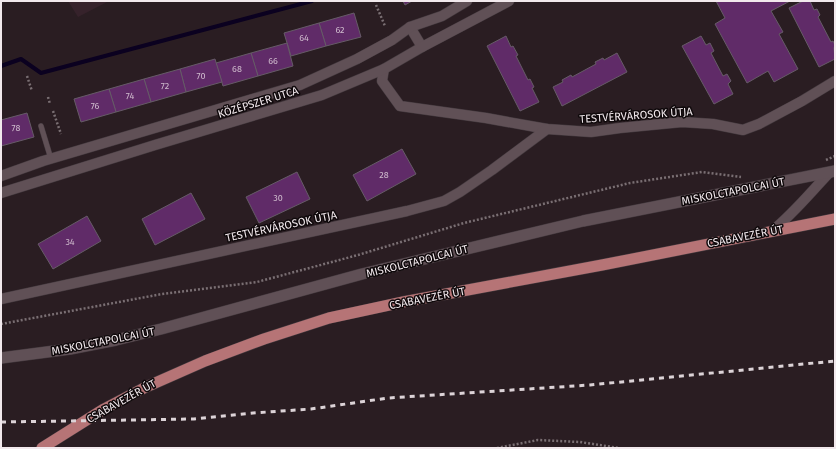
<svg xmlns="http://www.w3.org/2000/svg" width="836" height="449" font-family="'Fira Sans',sans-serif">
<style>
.built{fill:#36222b}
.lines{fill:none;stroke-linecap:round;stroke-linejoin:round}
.stream{stroke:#0b0120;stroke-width:4}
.building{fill:#602b68;stroke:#665b67}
.service-casing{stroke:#43393e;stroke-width:6}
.minor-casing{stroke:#43393e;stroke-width:11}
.tertiary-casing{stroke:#43393e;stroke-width:12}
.primary-casing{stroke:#43393e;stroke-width:12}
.path{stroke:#7a6f73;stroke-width:2.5;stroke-dasharray:2 2;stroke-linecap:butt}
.service{stroke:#605056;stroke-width:5}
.minor{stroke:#605056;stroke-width:10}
.tertiary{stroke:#605056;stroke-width:11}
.primary{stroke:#b67476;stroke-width:11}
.rail{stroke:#dcd3d7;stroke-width:3;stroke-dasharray:5 5;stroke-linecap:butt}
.labels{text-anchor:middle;stroke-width:3;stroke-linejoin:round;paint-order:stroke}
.number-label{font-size:9px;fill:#cebacc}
.street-label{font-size:11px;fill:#f2e9ed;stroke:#0f090b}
</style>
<rect width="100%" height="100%" fill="#2a1d22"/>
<polygon class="built" points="68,1 109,1 78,17"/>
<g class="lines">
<polyline class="stream" points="1,66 21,59 41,73 312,1"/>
</g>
<g class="building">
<polygon points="403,1 412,1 405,5"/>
<polygon points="716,1 790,1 771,11 783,32 779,34 798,69 774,82 768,71 747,83 715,24 725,18"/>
<polygon points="803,1 810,1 814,10 817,9 820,15 818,17 831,42 833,41 835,45 834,48 835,59 819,67 789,8"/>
<polygon points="354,13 361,37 326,46 319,23"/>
<polygon points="319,23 326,46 291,56 284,33"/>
<polygon points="506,36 511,47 513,46 518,55 516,56 528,80 530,79 534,87 532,88 539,102 520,111 487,46"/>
<polygon points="701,36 706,45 710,43 714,51 711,53 723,76 727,74 731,81 728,84 733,94 714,104 682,46"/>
<polygon points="287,43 293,66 258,76 251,53"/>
<polygon points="251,53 258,76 223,86 216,63"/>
<polygon points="617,53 627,72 562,106 553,87 563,82 562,80 571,75 572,77 596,64 595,62 603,58 604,60"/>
<polygon points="215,59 222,82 186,92 180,69"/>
<polygon points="180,69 186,92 151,102 144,79"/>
<polygon points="144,79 151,102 116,112 109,89"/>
<polygon points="109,89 116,112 81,122 74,99"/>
<polygon points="27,113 34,137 1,146 1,120"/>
<polygon points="402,149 416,174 367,201 353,175"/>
<polygon points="297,172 310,199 259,223 246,197"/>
<polygon points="191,193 205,219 155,245 142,219"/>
<polygon points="87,216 101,241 53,269 38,244"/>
</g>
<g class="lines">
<defs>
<polyline id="service" points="41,126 51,159"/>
<g id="minor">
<polyline points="410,27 422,47"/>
<polyline points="384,69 382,81 400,106 486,118 547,129 591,132 620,128 682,122 713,124 743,130 759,124 802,101 835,81"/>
<polyline points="1,176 43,161 300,85 357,59 392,40 410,27 442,16 467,1"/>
<polyline points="1,193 155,145 322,95 384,69 422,47 509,1"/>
<path d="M772 231C794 213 810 193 829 173"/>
<polyline points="1,299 407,211 444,201 460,192 492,170 547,129"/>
</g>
<polyline id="tertiary" points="1,358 70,349 116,340 161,329 362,274 583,221 835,171"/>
<polyline id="primary" points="42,448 104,409 146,387 205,361 264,339 329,318 403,302 602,265 835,219"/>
</defs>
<use href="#service" class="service-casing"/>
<use href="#minor" class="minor-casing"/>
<use href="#tertiary" class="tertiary-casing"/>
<use href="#primary" class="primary-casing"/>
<g class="path">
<polyline points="376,5 385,26"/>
<polyline points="27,76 32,91"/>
<polyline points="48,97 50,104"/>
<polyline points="53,111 61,134"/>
<polyline points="826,160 835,156"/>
<polyline points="1,324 162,294 257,282 358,255 464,223 630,183 702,172 741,177"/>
<polyline points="497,448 538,440 580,442 619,448"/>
</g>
<use href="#service" class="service"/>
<use href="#minor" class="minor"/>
<use href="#tertiary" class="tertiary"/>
<use href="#primary" class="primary"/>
<polyline class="rail" points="1,422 194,419 253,413 311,409 388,398 590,385 835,361"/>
</g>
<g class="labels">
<g class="number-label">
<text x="340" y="33">62</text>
<text x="304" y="41">64</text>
<text x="273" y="64">66</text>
<text x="237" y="72">68</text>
<text x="201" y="79">70</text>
<text x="165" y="89">72</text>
<text x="130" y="99">74</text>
<text x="95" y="109">76</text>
<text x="16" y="131">78</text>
<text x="384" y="178">28</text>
<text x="278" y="201">30</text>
<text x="70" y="245">34</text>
</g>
<g class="street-label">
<text transform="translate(258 102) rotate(-17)" y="4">KÖZÉPSZER UTCA</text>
<text transform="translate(636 115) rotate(-4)" y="4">TESTVÉRVÁROSOK ÚTJA</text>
<text transform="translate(733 191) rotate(-11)" y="4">MISKOLCTAPOLCAI ÚT</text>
<text transform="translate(281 226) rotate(-12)" y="4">TESTVÉRVÁROSOK ÚTJA</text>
<text transform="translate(745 236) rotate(-11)" y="4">CSABAVEZÉR ÚT</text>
<text transform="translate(417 261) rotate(-14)" y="4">MISKOLCTAPOLCAI ÚT</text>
<text transform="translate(427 298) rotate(-11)" y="4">CSABAVEZÉR ÚT</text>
<text transform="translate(103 341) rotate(-11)" y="4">MISKOLCTAPOLCAI ÚT</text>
<text transform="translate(121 401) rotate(-29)" y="4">CSABAVEZÉR ÚT</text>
</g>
</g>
<rect width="836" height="449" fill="none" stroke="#f2e9ed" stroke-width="4"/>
</svg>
